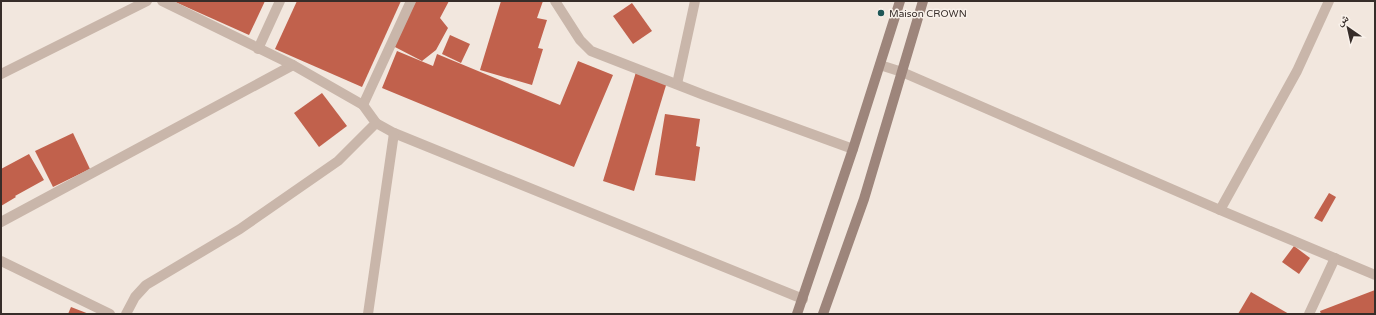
<svg xmlns="http://www.w3.org/2000/svg" width="1376" height="315" font-family="'Varela Round','Noto Naskh Arabic',sans-serif">
<style>
.building{fill:#c1614c}
.lines{fill:none;stroke-linecap:round;stroke-linejoin:round}
.street{stroke:#c9b6aa;stroke-width:10}
.secondary{stroke:#9d857b;stroke-width:10}
.poi-dot{fill:#205757;stroke:#f9f1ea;stroke-width:1.5}
.labels{text-anchor:middle;stroke-width:3;stroke-linejoin:round;paint-order:stroke}
.poi-label{font-size:10px;fill:#372d29;stroke:#f9f1ea;text-anchor:start}
</style>
<rect width="100%" height="100%" fill="#f2e7de"/>
<g class="building">
<polygon points="173,1 265,1 249,35"/>
<polygon points="297,1 401,1 362,87 275,49"/>
<polygon points="416,1 449,1 440,18 448,28 436,50 422,61 393,46"/>
<polygon points="501,1 543,1 537,18 547,20 538,48 543,49 532,85 480,70"/>
<polygon points="632,3 652,31 633,44 613,16"/>
<polygon points="450,35 470,44 461,63 442,54"/>
<polygon points="397,51 433,66 437,54 560,105 578,61 613,75 574,167 382,88"/>
<polygon points="636,72 667,82 634,191 603,181"/>
<polygon points="322,93 347,126 319,147 294,113"/>
<polygon points="665,114 700,119 696,146 700,147 695,181 655,175"/>
<polygon points="73,133 90,169 53,187 35,151"/>
<polygon points="29,154 44,180 15,196 16,197 1,206 1,169"/>
<polygon points="1329,193 1336,197 1322,222 1314,218"/>
<polygon points="1294,246 1310,258 1299,274 1282,262"/>
<polygon points="1375,290 1375,314 1321,314 1320,311"/>
<polygon points="1251,292 1289,314 1238,314"/>
<polygon points="71,307 89,314 68,314"/>
</g>
<g class="lines">
<g class="street">
<polyline points="555,1 580,40 591,51 704,95 853,149"/>
<polyline points="258,49 280,1"/>
<polyline points="880,65 902,72 1220,210 1375,275"/>
<polyline points="1,74 147,1"/>
<polyline points="677,84 695,1"/>
<polyline points="363,105 411,1"/>
<polyline points="376,123 394,133 803,299"/>
<polyline points="1220,210 1297,71 1329,1"/>
<polyline points="1,222 293,65"/>
<polyline points="1,261 110,314"/>
<polyline points="126,314 135,297 146,285 240,229 338,161 376,123 363,105 293,65 162,1"/>
<polyline points="368,314 394,133"/>
<polyline points="1309,314 1335,258"/>
</g>
<g class="secondary">
<polyline points="797,314 853,149 900,1"/>
<polyline points="823,314 864,199 923,1"/>
</g>
</g>
<circle class="poi-dot" cx="881" cy="13" r="4"/>
<g class="labels">
<g class="poi-label">
<text x="889" y="17">Maison CROWN</text>
</g>
</g>
<rect width="1376" height="315" fill="none" stroke="#372d29" stroke-width="4"/>
<g transform="translate(1348 28) rotate(326)" stroke="#f9f1ea" stroke-width="3" paint-order="stroke">
<path d="M0-3L7 15L0 10L-7 15Z" fill="#372d29"/>
<text y="-6" font-size="11" font-weight="bold" text-anchor="middle" fill="#372d29">ش</text>
</g>
</svg>
